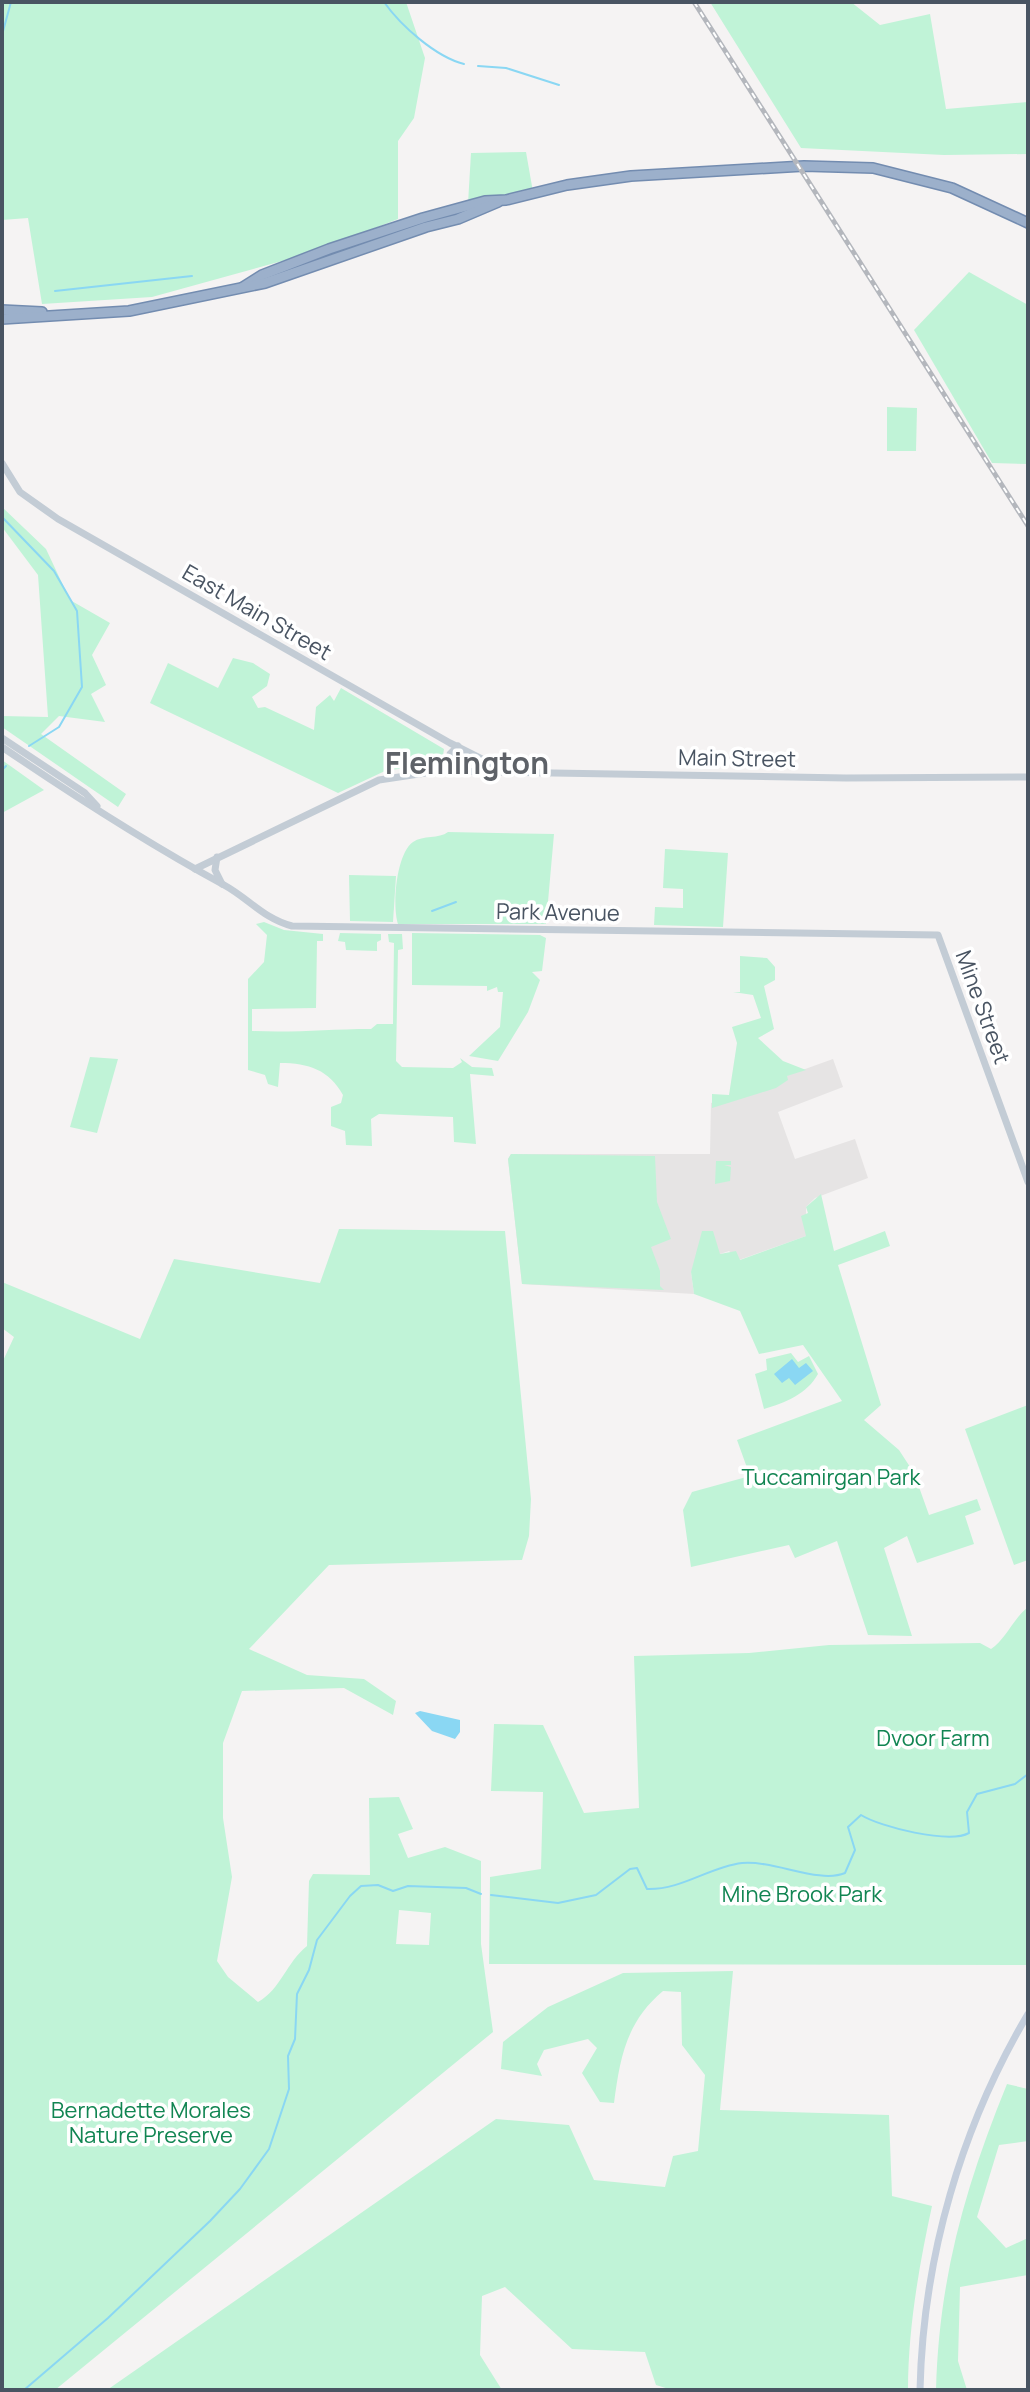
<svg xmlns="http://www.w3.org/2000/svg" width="1030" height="2392" font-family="Manrope,sans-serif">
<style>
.education{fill:#e6e4e4}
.green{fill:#c0f3d7;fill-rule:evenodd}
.water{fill:#8ad7f3}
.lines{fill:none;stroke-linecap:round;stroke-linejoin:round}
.stream{stroke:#8ad7f3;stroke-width:2}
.trunk-casing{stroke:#738cb0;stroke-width:12}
.tertiary{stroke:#c3ccd5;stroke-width:7}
.secondary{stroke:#c4cedc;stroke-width:7}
.trunk{stroke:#9cb0cb;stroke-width:9}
.rail-casing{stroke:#b4b7bd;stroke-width:5}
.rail{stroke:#fff;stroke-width:2;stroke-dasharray:6;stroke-linecap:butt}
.labels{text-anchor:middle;stroke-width:7;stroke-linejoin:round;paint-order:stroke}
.street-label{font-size:22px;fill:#495462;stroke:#fff}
.park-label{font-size:22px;fill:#118552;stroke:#fff}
.district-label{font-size:30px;font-weight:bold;fill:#5e6268;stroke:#fff}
</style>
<rect width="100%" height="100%" fill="#f5f3f3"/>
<polygon class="education" points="833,1059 843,1087 778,1112 795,1159 855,1139 868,1178 815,1198 806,1207 806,1236 739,1260 729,1251 720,1254 691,1272 694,1294 522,1284 508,1159 511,1154 710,1154 711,1103"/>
<g class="green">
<polygon points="2,2 406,2 425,58 414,118 398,141 398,219 311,253 152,297 42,304 28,218 2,220"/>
<polygon points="710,2 851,2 880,25 930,14 946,109 1028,102 1028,154 944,155 801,148"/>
<polygon points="526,152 533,192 468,204 471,153"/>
<polygon points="969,272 1028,305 1028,464 992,463 914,330"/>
<polygon points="887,407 917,408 916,451 887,451"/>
<polygon points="2,507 46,549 70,600 110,623 92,655 106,685 91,694 105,722 59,716 41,734 126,794 118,807 2,727 2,716 48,717 38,575 2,527"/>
<polygon points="233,658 253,663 270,674 267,686 252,697 258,708 265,707 314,730 316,707 330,695 334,701 341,688 444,749 442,762 385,771 338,793 150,703 168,663 218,688"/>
<polygon points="2,760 44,790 2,813"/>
<path d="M448 832 554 834 546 924H398C392 906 396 854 413 842 423 835 439 839 448 832Z"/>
<polygon points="665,849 728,853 723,927 654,925 655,907 683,908 683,889 663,888"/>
<polygon points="349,875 396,876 393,922 350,921"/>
<path d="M264 922 284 930 323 934V941H317L316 1008 252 1009V1031C296 1033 328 1029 371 1029L377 1024H393L394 943 389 942 388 934H402L403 949 398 950 396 1061 402 1067 453 1068 462 1062 460 1058 472 1067 492 1068 494 1076 470 1074 476 1144 454 1142 453 1117 379 1114 371 1119 372 1146 346 1145 345 1131 331 1126V1107L341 1103 343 1095C329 1070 309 1063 280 1063L278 1087 268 1084 265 1075 248 1070V979L264 962 267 935 256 924Z"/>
<polygon points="340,933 381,934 381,940 377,942 377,951 346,950 345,942 338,941"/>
<polygon points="412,933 540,935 546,938 542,971 532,972 540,980 528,1012 498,1061 469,1056 500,1027 503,992 498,992 497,987 487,991 487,986 412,985"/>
<polygon points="740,956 767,958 775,967 775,980 764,986 774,1029 758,1038 783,1061 806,1070 787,1076 788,1080 776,1088 712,1108 712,1094 729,1095 737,1043 732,1027 761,1018 753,995 733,992 740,992"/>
<polygon points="90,1057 118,1059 97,1133 70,1127"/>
<polygon points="511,1154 655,1156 657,1202 671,1239 651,1247 660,1271 660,1286 664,1290 522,1284 508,1159"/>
<polygon points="716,1161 731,1161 731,1165 724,1165 731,1167 730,1181 715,1184"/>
<polygon points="821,1194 834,1251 885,1231 890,1246 838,1265 881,1405 864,1420 899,1450 914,1473 929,1515 977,1499 981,1510 965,1516 974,1544 917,1563 907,1536 884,1548 912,1636 868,1635 837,1541 795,1558 789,1545 691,1567 683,1510 692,1492 750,1476 737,1440 842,1401 803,1345 759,1354 740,1311 694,1294 691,1272 702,1231 713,1231 720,1254 736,1251 740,1260 806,1236 801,1216 808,1213 806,1207"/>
<path d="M339 1229 505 1231 531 1499 529 1536 522 1560 329 1565 249 1649 307 1675 364 1679 396 1701 393 1715 344 1688 242 1691 223 1743V1818L232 1877 217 1961 228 1977 258 2002C281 1989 286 1963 307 1946L309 1881 313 1874 370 1875 369 1798 399 1797 413 1829 398 1834 408 1858 445 1847 481 1861V1944L493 2032 55 2390H2V1363L14 1337 2 1328V1282L140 1339 174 1259 320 1283ZM399 1910 431 1913 429 1945 396 1944Z"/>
<path d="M791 1353 798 1362 809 1356 818 1374C807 1394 785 1403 764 1409L755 1374 767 1370 766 1359Z"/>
<polygon points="1028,1405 1028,1560 1014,1565 965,1429"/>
<path d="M1028 1607V1965L489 1964 490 1877 541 1869 543 1792 491 1791 494 1724 543 1725 584 1813 639 1808 634 1656 749 1653 829 1645 980 1643 991 1649C1006 1639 1013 1619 1028 1607Z"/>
<path d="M733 1971 720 2110 889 2115 892 2196 932 2206C919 2266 908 2329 908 2390H672L656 2385 645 2352 572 2349 505 2287 482 2296 480 2355 502 2390H107L496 2119 569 2125 594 2180 665 2187 673 2156 698 2151 705 2075 682 2045 681 1992 663 1991C626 2022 620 2058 614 2103L600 2102 582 2073 597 2048 588 2039 544 2050 537 2064 542 2076 501 2069 503 2042 548 2007 623 1973Z"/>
<path d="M1007 2084 1028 2089V2141L999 2145 977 2217 1006 2248 1028 2238V2275L960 2287 958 2361 967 2390H936C939 2278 965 2187 1007 2084Z"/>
</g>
<g class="water">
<polygon points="792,1359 799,1368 806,1363 813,1371 795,1385 789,1378 782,1383 774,1374"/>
<polygon points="420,1711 460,1720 460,1732 455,1739 432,1731 415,1713"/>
</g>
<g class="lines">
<g class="stream">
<path d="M384 2C401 26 436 57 464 64"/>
<polyline points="2,35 11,2"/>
<polyline points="478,66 506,68 559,85"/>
<polyline points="55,291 192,276"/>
<polyline points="2,517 54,571 77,611 82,687 59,727 29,746"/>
<polyline points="2,770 6,766"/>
<polyline points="432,911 456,902"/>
<path d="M491 1895 558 1903 596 1895 630 1869 637 1868 647 1889C682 1890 709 1867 742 1863 774 1860 819 1884 845 1873L855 1850 848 1827 861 1815C880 1827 949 1844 969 1833L967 1812 977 1794 1015 1784 1028 1774"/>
<polyline points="24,2390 108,2318 210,2221 240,2189 269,2149 289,2089 288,2056 295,2039 297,1994 309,1970 317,1940 350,1896 361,1886 378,1885 393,1891 408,1886 466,1888 481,1894"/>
</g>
<defs>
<g id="trunk">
<polyline points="243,287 262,275 329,249 423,218 485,201 506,200 567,185 631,176 804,166 873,168 952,188 1028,223"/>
<polyline points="2,310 42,312"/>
<polyline points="2,319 129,311 265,283 426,227 458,219 498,202"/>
</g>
</defs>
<use href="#trunk" class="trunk-casing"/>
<g class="tertiary">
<polyline points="2,463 20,492 58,519 450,743 504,770"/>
<polyline points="2,738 85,793 97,806"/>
<path d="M2 747C74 796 147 843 224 885 248 898 264 919 292 926L938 935 1028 1182"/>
<polyline points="446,771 450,754 458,746"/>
<polyline points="217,857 215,870 222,884"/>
<polyline points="195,869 379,780 439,771 846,778 1028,777"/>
</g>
<path class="secondary" d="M920 2390C923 2258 961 2127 1028 2014"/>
<use href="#trunk" class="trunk"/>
<defs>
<polyline id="rail" points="694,2 1028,526"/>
</defs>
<use href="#rail" class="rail-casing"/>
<use href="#rail" class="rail"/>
</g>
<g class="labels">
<g class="street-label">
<text transform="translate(257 612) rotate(30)" y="8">East Main Street</text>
<text transform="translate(737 758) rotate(1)" y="8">Main Street</text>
<text transform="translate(558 912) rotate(1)" y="8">Park Avenue</text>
<text transform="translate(983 1007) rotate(70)" y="8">Mine Street</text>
</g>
<g class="park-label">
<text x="831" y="1485">Tuccamirgan Park</text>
<text x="933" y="1746">Dvoor Farm</text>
<text x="802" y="1902">Mine Brook Park</text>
<text x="151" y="2118">Bernadette Morales<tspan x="151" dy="25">Nature Preserve</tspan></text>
</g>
<g class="district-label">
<text x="467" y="774">Flemington</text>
</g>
</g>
<rect width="1030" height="2392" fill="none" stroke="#495462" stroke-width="8"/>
</svg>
